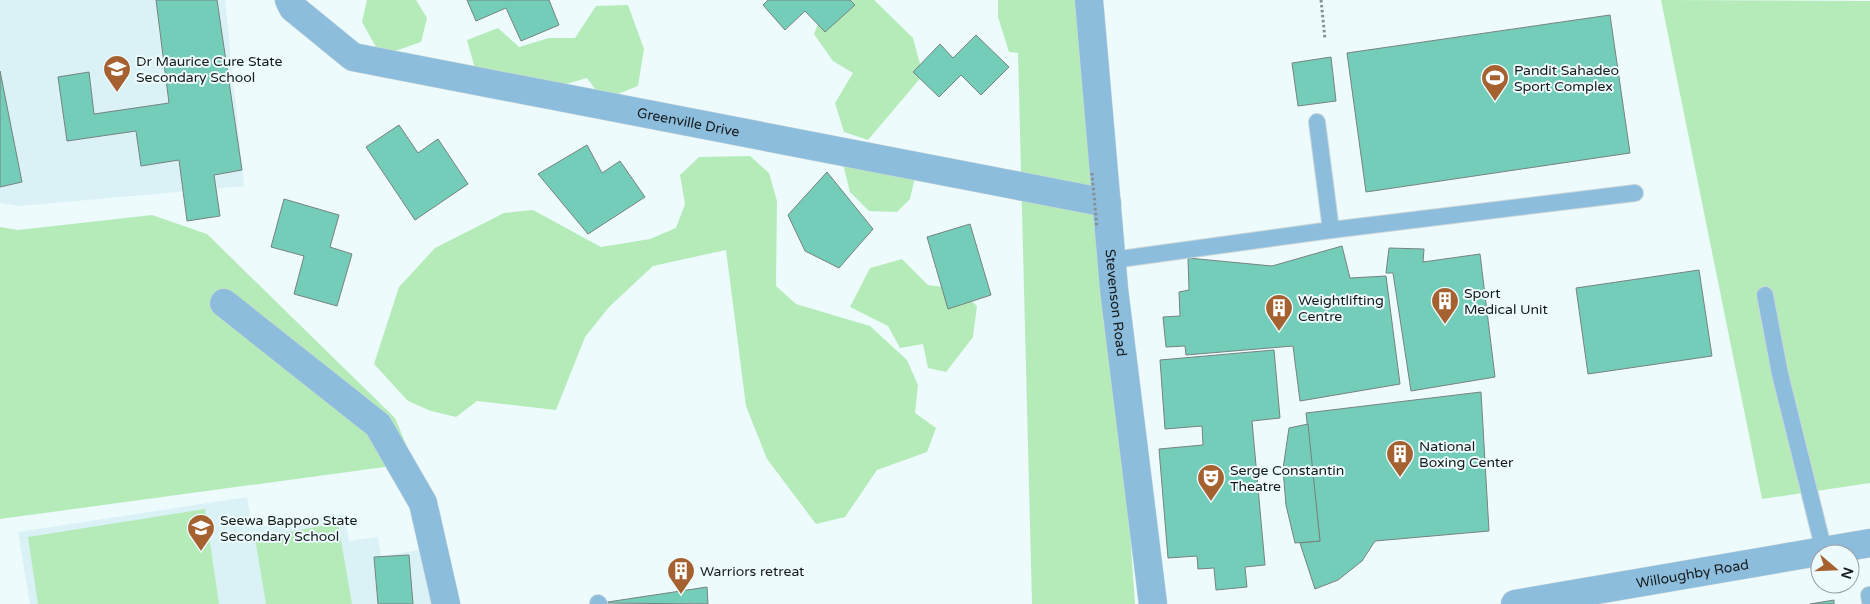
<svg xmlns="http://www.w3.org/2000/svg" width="1870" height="604" font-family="'Varela Round',sans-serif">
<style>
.built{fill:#daf1f5}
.green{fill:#b5ebb9}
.building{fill:#74cdb8;stroke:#778380}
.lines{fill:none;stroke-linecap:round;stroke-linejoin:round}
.service-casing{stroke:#cbd7d9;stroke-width:18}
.minor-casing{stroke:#cbd7d9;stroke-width:29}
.tertiary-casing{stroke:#cbd7d9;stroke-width:29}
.path{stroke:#869091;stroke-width:3;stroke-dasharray:2.5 2.5;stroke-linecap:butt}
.service{stroke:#8dbddd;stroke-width:16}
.minor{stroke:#8dbddd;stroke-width:28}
.tertiary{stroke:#8dbddd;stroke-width:28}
.path-bridge{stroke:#869091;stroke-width:3;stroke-dasharray:2.5 2.5;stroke-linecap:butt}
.labels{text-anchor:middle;stroke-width:4;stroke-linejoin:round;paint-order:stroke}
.poi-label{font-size:14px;fill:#161b1c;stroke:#edfbfd;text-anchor:start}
.street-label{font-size:14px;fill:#161b1c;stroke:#edfbfd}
</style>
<rect width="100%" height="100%" fill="#edfbfd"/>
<g class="built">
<polygon points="0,0 225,0 244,186 19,206 0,203"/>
<polygon points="247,497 252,528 344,514 349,541 378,537 381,556 427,549 435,604 30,604 18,532"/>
</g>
<g class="green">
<polygon points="367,0 416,0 427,18 421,42 381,56 362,22"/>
<polygon points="830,0 874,0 913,38 923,75 868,140 844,132 835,103 853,73 833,61 814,34 823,11"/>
<polygon points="998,0 1081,0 1107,203 1135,604 1032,604 1018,53 1009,52 998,17"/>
<polygon points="1661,0 1870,1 1870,483 1762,499"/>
<polygon points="628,5 644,49 638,86 603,100 587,78 552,88 477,76 467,40 498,28 519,47 549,38 575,38 596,6"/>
<polygon points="750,156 769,173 777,201 776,286 796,304 870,326 907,360 918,385 915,413 936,428 927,452 877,470 845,517 816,524 767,459 746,406 726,250 653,266 609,307 585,337 556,410 477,401 456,417 431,411 408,401 374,364 399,287 435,248 504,213 533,210 601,247 650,239 676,228 685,204 680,175 699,157"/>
<polygon points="843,164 915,177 910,199 897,212 869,211 850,192"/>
<polygon points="152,215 207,234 395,418 414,463 0,519 0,227 18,230"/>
<polygon points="902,259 928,285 958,289 977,306 973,337 946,372 928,368 923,344 900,348 888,326 850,307 870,268"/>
<polygon points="205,509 219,604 38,604 28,537"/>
<polygon points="338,523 352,604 266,604 255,538"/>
</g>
<g class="building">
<polygon points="156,0 217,0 242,170 214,175 220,216 187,221 179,160 141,166 136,131 67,141 58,77 89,72 94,114 169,103"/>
<polygon points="467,0 549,0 559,25 521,41 506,8 476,21"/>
<polygon points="768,0 850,0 855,5 825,32 805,11 785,30 763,5"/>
<polygon points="1610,15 1630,153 1366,192 1347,53"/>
<polygon points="976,35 1009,67 981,95 961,75 939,97 913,72 940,44 953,58"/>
<polygon points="1331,57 1336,101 1298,106 1292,63"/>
<polygon points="0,71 22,182 0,187"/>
<polygon points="399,125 418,153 438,139 468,184 415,220 366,147"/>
<polygon points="587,145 602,173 620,161 645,197 588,234 538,174"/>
<polygon points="827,172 873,229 839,268 805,251 788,215"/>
<polygon points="284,199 339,215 330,247 352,254 337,306 294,294 304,256 271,247"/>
<polygon points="970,224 991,295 948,309 927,237"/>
<polygon points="1342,246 1350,278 1386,276 1400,384 1300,401 1293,346 1186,355 1185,346 1166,347 1163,317 1180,316 1179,292 1189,290 1188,258 1272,266"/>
<polygon points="1389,248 1424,249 1423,262 1480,254 1495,377 1411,391 1393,273 1386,273"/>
<polygon points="1699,270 1712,356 1588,374 1576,288"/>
<polygon points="1274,350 1280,418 1252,421 1265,565 1245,567 1247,587 1216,590 1214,568 1198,569 1197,556 1168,558 1159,449 1203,445 1202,426 1165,429 1160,360"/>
<polygon points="1481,392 1489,531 1375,541 1362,561 1338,580 1315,589 1300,543 1320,541 1306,413"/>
<polygon points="1308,424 1320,541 1295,543 1286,505 1283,469 1289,428"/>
<polygon points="409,555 413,604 378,604 374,557"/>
<polygon points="707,587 708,604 601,603"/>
<polygon points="1834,600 1834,604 1810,604"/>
</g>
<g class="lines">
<defs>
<g id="service">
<polyline points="1317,122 1331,230"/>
<polyline points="1113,260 1331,230 1635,193"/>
<polyline points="1765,295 1780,374 1824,551"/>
<polyline points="1869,595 1870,601"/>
<polyline points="598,603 599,604"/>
</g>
<g id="minor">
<path id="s1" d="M289 0 293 8 353 57 1107 203"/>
<polyline points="224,303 378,425 423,503 446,604"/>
<path id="s2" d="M1515 604 1870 543"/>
</g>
<g id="tertiary">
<path id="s3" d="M1089 0 1114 289 1153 604"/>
</g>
</defs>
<use href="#service" class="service-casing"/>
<use href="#minor" class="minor-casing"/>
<use href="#tertiary" class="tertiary-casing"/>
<polyline class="path" points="1321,0 1325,39"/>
<use href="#service" class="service"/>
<use href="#minor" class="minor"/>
<use href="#tertiary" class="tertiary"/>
<polyline class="path-bridge" points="1092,173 1097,228"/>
</g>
<defs>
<symbol id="university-pin" viewBox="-11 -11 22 30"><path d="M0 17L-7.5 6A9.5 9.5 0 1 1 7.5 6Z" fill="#a56230" stroke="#edfbfd"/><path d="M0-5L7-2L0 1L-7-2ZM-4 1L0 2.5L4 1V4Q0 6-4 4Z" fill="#fff"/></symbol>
<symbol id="stadium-pin" viewBox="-11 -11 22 30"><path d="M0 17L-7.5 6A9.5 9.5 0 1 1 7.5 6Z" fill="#a56230" stroke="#edfbfd"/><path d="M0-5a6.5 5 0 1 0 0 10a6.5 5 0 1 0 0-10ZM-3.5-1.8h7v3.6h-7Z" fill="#fff"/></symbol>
<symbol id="building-pin" viewBox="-11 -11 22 30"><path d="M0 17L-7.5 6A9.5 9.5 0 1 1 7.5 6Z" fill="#a56230" stroke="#edfbfd"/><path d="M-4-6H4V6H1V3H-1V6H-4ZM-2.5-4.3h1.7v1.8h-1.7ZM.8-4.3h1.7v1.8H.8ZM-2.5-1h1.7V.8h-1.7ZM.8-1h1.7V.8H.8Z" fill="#fff"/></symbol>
<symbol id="theatre-pin" viewBox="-11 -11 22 30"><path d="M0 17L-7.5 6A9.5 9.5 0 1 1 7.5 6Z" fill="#a56230" stroke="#edfbfd"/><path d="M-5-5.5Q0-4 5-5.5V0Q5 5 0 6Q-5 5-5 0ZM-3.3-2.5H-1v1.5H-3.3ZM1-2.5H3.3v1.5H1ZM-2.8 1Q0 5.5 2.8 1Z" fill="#fff"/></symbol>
</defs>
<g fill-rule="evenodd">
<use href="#university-pin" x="101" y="53" width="32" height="43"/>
<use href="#stadium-pin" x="1479" y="62" width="32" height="43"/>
<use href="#building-pin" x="1429" y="285" width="32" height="43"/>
<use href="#building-pin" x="1263" y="292" width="32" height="43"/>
<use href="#building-pin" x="1384" y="438" width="32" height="43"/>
<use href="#theatre-pin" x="1195" y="462" width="32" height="43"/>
<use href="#university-pin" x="185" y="512" width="32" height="43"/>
<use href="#building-pin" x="665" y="555" width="32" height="43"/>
</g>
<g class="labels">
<g class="poi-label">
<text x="136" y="66">Dr Maurice Cure State<tspan x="136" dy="16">Secondary School</tspan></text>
<text x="1514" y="75">Pandit Sahadeo<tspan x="1514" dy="16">Sport Complex</tspan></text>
<text x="1464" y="298">Sport<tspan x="1464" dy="16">Medical Unit</tspan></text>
<text x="1298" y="305">Weightlifting<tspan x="1298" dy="16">Centre</tspan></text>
<text x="1419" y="451">National<tspan x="1419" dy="16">Boxing Center</tspan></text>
<text x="1230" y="475">Serge Constantin<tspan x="1230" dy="16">Theatre</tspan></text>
<text x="220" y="525">Seewa Bappoo State<tspan x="220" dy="16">Secondary School</tspan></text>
<text x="700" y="576">Warriors retreat</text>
</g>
<g class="street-label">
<text dy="5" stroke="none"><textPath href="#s1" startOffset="428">Greenville Drive</textPath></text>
<text dy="5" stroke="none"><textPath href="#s3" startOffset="304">Stevenson Road</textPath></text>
<text dy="5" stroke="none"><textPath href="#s2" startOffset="180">Willoughby Road</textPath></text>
</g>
</g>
<g transform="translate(1835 569) rotate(109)"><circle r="24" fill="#edfbfd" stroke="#97a1a3"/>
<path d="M0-4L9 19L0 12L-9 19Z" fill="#a56230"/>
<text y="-8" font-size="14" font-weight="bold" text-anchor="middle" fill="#161b1c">N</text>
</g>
</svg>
